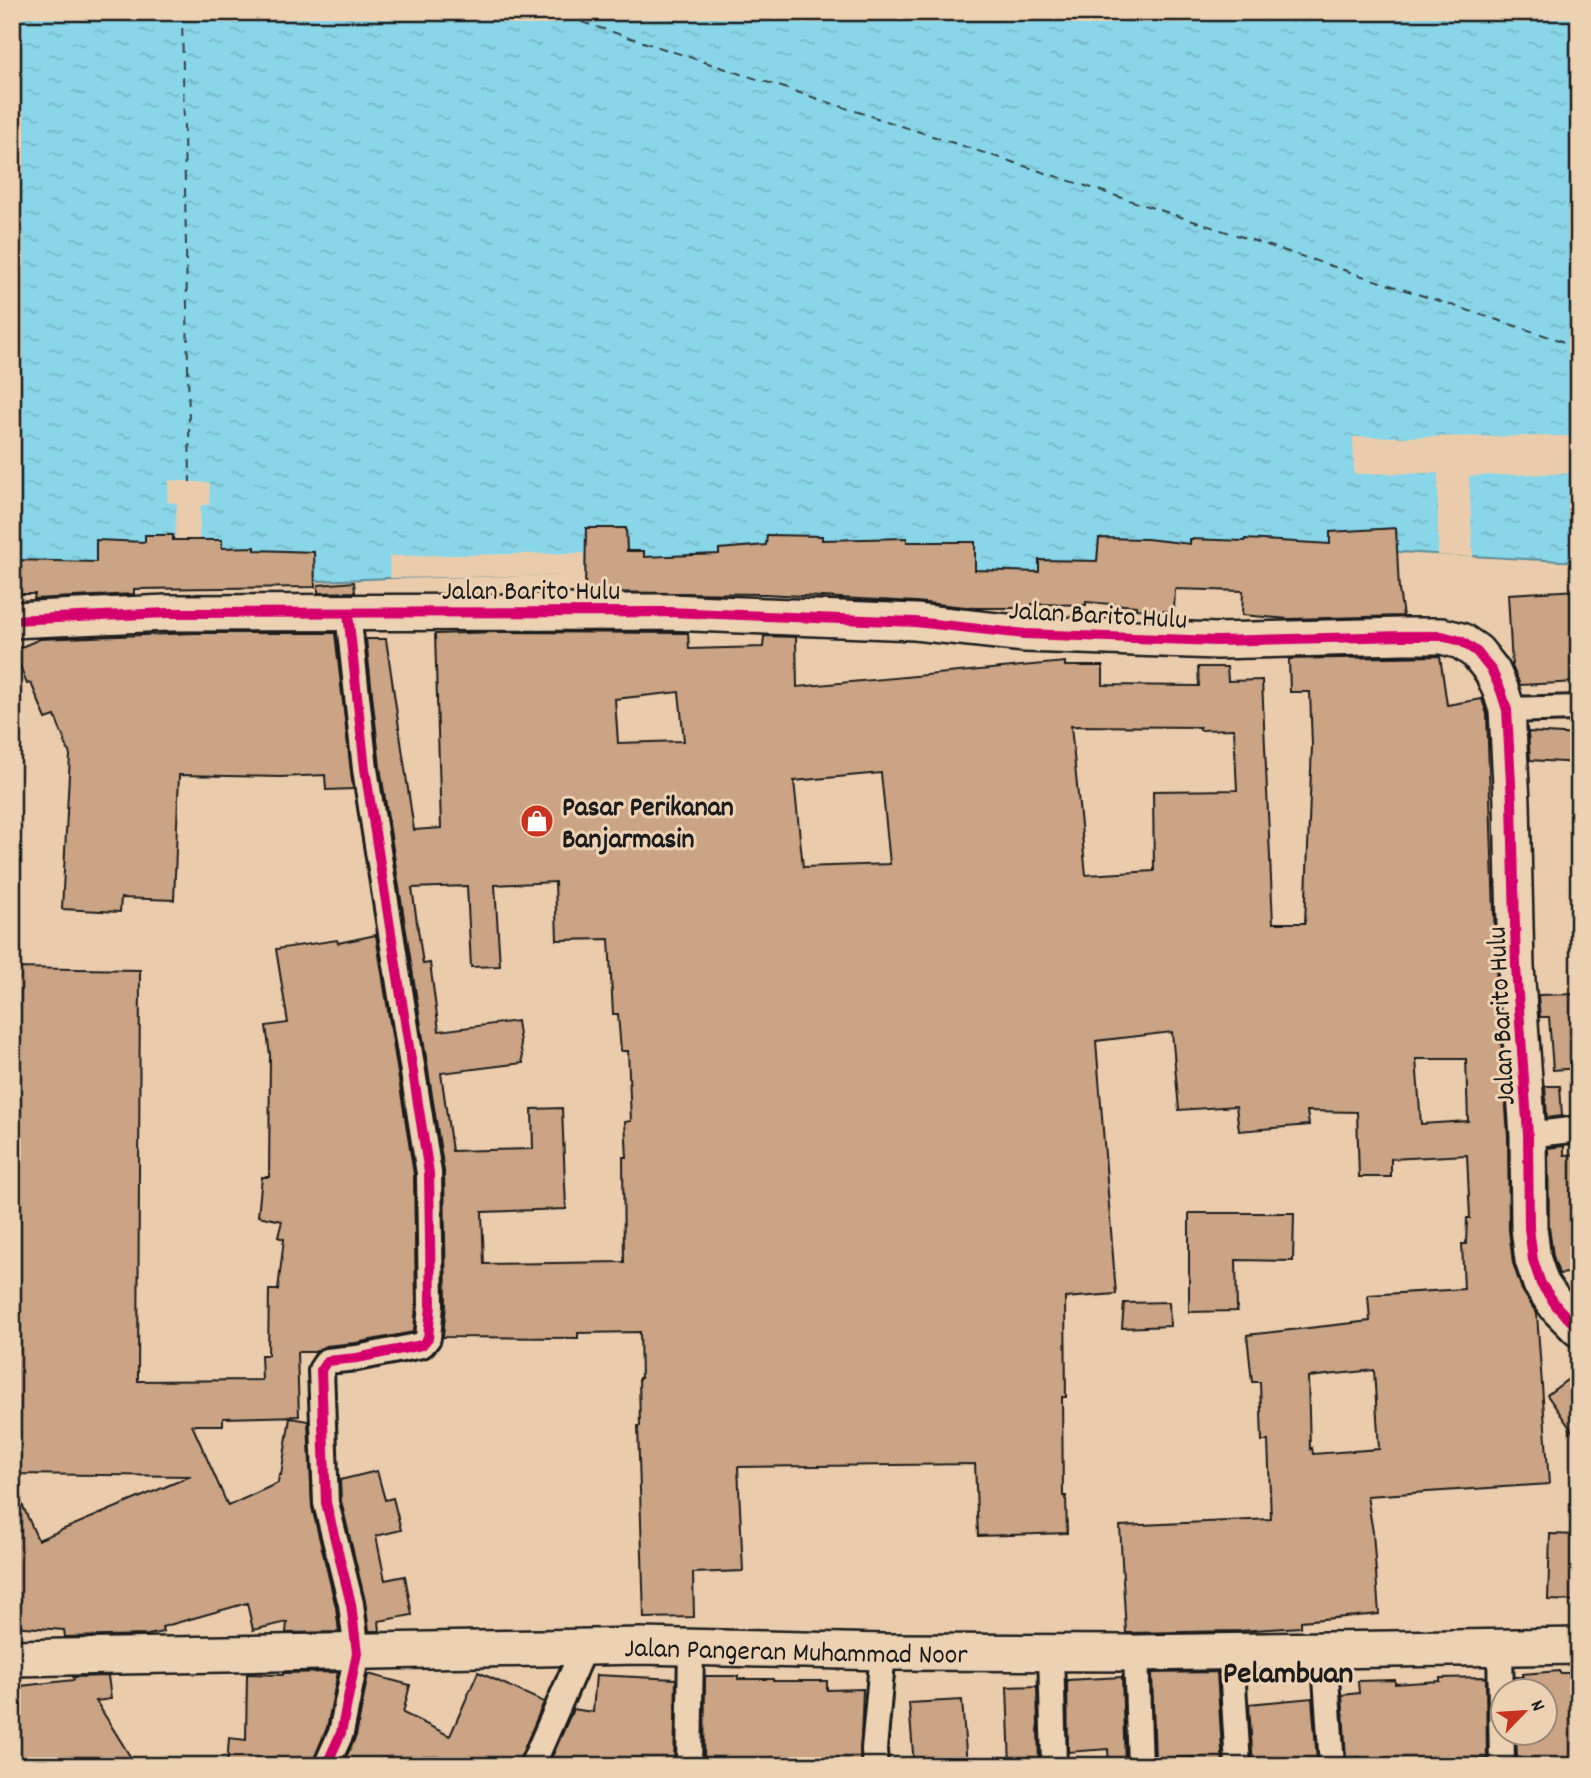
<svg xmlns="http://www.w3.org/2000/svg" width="1591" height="1778" font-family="Dekko,sans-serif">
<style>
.water{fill:url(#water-ripples);stroke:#5d8c96;stroke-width:2}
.pier{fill:#eaccac}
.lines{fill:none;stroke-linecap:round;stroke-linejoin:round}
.ferry{stroke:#324145;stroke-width:2;stroke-dasharray:9 7;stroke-linecap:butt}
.building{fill:#caa484;stroke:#1c1c1c;stroke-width:2;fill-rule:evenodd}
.street-casing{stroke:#1c1c1c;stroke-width:30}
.secondary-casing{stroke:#1c1c1c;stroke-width:40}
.street{stroke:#ecd1b3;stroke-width:24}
.secondary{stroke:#ecd1b3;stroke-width:35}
.cycleway-casing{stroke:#ecd1b3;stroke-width:15}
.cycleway{stroke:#d6006c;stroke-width:10}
.labels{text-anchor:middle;stroke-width:6;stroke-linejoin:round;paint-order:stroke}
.street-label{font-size:28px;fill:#1c1c1c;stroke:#ecd1b3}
.poi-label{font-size:28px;font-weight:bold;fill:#1c1c1c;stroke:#ecd1b3;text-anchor:start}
.quarter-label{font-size:32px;font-weight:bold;fill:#1c1c1c;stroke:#ecd1b3}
</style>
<defs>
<pattern id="water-ripples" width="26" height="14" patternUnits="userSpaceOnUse" patternTransform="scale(1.75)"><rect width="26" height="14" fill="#89d6e8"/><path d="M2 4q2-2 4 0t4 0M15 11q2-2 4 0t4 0" fill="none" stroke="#76b7c6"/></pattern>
</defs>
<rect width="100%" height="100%" fill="#eaccac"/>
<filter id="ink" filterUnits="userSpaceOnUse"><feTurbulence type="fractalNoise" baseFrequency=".0143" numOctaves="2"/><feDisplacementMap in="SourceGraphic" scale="14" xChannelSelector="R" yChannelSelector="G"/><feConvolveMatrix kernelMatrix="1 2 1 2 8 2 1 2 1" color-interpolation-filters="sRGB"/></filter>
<g filter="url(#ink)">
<polygon class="water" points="12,12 1579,12 1579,562 1345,549 979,576 695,571 390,578 196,586 12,588"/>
<g class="pier">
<polygon points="1579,436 1579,473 1469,476 1473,557 1438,555 1438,473 1354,474 1353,437"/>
<polygon points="169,480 210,483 209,505 201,505 196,586 172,585 177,503 167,502"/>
<polygon points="584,553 584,575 390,578 389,556"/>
</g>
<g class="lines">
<g class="ferry">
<polyline points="182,12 190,482"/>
<polyline points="551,12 1559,340 1579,349"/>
</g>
</g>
<g class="building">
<polygon points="586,528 626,528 627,551 644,551 644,557 719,554 719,549 766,545 767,535 822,536 822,540 907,538 907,542 975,542 975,570 1039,572 1039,560 1097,561 1099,538 1147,539 1190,544 1190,539 1245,541 1245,539 1330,544 1330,532 1396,528 1399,590 1403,616 1289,619 1242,615 1243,591 1175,589 1174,612 1136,609 1136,606 1086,602 1086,605 1032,604 1032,608 976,608 916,602 765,594 585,592"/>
<polygon points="145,535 173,535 173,540 222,540 222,548 255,547 255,550 314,552 315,587 134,589 134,594 34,599 35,594 13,594 14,560 96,562 96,540 145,542"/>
<polygon points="354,582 355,592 318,593 318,585"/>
<polygon points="1579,590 1579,682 1520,685 1512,666 1508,594"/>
<path d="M496 632 688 633 689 649 763 647 764 636 796 637 797 687 1065 662V666H1103V685L1199 686 1198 667H1227L1228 681 1262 680 1273 923H1305L1312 745 1310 692H1290L1289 659 1440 656 1447 705 1482 699 1487 714 1496 968 1508 1136 1509 1230 1513 1263 1522 1290 1537 1314 1549 1484 1367 1496 1373 1532 1379 1614 1301 1621V1627L1239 1631 1126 1633 1120 1526 1271 1519 1268 1441H1262L1260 1382H1252L1247 1335 1370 1321 1368 1295 1464 1289 1462 1244H1466L1467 1218H1470L1467 1155 1391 1159V1177H1359L1357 1112 1307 1111 1309 1125 1239 1131 1236 1106 1179 1110 1172 1032 1096 1041 1116 1294 1065 1298 1066 1397H1062L1063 1496H1066L1067 1533 978 1536 975 1464 738 1467 743 1571 693 1573 694 1617 644 1618 638 1426H640L639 1378H641L640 1332 578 1333V1338L443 1337 446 1305 444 1171 380 767 366 639H386L414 830 441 828 435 634ZM679 692 684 741 618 743 615 699ZM1071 726 1200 727V730L1234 729 1237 790 1153 791 1154 871 1086 875ZM881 773 890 864 803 867 794 781ZM555 882 557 940 609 939 613 1014H618L621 1051H628L631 1121 625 1122 627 1157H623L624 1262 484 1264 482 1212 566 1209 562 1108 532 1109 533 1149 452 1151 441 1073 523 1063 517 1021 439 1031 430 963 423 964 412 888 467 886 471 967 500 966 495 885ZM1416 1059H1466L1468 1121 1421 1124ZM1374 1370 1379 1449 1313 1454 1312 1448 1310 1449 1308 1377Z"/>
<polygon points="194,633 335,633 353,789 326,790 325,775 280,777 179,775 174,900 121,898 120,912 62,909 70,755 55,716 46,719 31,683 27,684 14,650 40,639"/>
<polygon points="1528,732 1579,735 1579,763 1530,760"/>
<polygon points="376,935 414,1174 416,1304 414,1332 355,1343 326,1346 315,1352 297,1352 299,1416 223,1418 223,1425 192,1425 228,1506 278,1483 279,1475 281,1475 290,1418 308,1421 312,1507 336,1607 339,1632 286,1633 287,1622 253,1630 247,1603 162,1627 163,1632 148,1635 65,1637 64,1630 12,1626 12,1482 38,1540 191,1476 12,1474 12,968 140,970 138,1381 262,1380 261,1355 268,1355 269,1290 278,1290 284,1239 278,1237 282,1221 258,1216 262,1177 269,1177 270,1055 266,1026 288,1023 276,949 337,940 338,943"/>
<polygon points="1579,994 1579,1068 1553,1070 1549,1017 1540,1017 1538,995"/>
<polygon points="1545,1086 1560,1086 1562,1116 1547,1118"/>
<polygon points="1564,1146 1564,1155 1579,1154 1579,1272 1559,1274 1553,1256 1549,1227 1548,1148"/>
<polygon points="1189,1213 1294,1213 1293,1261 1236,1260 1237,1311 1189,1312"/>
<polygon points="1169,1302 1170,1326 1122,1328 1124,1303"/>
<polygon points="1579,1371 1579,1441 1547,1395"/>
<polygon points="377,1471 385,1500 393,1498 401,1530 376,1536 385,1580 405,1576 412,1615 379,1621 380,1631 369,1631 365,1601 341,1501 340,1480"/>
<polygon points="1550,1534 1579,1535 1579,1601 1548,1600"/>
<polygon points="1559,1671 1560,1673 1579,1673 1579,1766 1523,1766 1523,1759 1517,1759 1516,1732 1545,1732 1545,1690 1516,1690 1515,1677 1523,1677 1523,1674"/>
<polygon points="338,1672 327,1728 311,1766 227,1766 229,1738 246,1740 247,1674 283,1675 283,1673"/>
<polygon points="478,1672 544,1702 517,1766 342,1766 356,1736 368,1674 410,1685 403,1713 450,1736"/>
<polygon points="1217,1672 1223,1766 1194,1766 1193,1757 1155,1760 1152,1673"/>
<polygon points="596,1675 676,1679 674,1766 548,1766 573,1709 593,1712"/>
<polygon points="108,1676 111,1699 96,1701 136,1766 12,1766 12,1687 74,1680 73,1677"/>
<polygon points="705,1676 738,1676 738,1679 773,1679 773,1681 827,1681 827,1690 863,1689 860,1766 704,1766"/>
<polygon points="1122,1677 1125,1766 1109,1766 1108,1749 1068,1752 1067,1680"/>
<polygon points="1486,1677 1487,1759 1453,1759 1453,1766 1361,1766 1360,1757 1346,1758 1342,1695 1359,1693 1358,1681 1395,1680 1395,1684 1440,1681 1440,1678"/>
<polygon points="1037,1686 1039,1766 1010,1766 1007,1687"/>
<polygon points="1312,1698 1317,1761 1253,1766 1249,1704"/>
<polygon points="962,1700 967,1766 914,1766 909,1703"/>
</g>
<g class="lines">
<defs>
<g id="street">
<polyline points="1507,710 1579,708"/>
<polyline points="1528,1135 1579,1129"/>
<polyline points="1500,1647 1502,1766"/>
<polyline points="1324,1648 1332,1766"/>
<polyline points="1231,1651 1238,1766"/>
<polyline points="1051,1653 1054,1766"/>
<polyline points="1136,1653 1140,1766"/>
<polyline points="326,1766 341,1733 357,1653 351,1604 326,1503 321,1370 327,1361 357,1358 422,1345 428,1338 431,1305 429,1173 365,769 348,613"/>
<polyline points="532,1766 584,1647"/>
<polyline points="689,1766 691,1647"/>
<polyline points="875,1766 874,1749 883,1652"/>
</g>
<g id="secondary">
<polyline points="12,620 167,613 669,612 915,622 1025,634 1217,641 1402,636 1442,636 1461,641 1477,652 1492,671 1501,691 1507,710 1512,802 1516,967 1528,1135 1529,1228 1533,1260 1541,1284 1558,1308 1579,1329"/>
<path id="s1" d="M12 1658 641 1646 883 1652 1136 1653 1579 1646"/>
</g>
</defs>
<use href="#street" class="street-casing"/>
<use href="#secondary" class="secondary-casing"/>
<use href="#street" class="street"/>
<use href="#secondary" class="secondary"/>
<defs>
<g id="cycleway">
<polyline points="12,620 167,613 669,612 915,622 1025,634 1217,641 1402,636 1442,636 1461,641 1477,652 1492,671 1501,691 1507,710 1512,802 1516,967 1528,1135 1529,1228 1533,1260 1541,1284 1558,1308 1579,1329"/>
<polyline points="326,1766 341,1733 357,1653 351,1604 326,1503 321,1370 327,1361 357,1358 422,1345 428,1338 431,1305 429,1173 365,769 348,613"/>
</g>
</defs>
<use href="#cycleway" class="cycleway-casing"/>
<use href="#cycleway" class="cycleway"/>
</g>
</g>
<defs>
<symbol id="shop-disc" viewBox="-11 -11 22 22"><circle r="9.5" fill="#c8321e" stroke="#ecd1b3"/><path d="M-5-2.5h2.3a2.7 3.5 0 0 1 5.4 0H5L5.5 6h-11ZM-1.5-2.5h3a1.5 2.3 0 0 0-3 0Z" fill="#fff"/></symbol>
</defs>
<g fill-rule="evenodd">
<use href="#shop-disc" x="518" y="802" width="38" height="38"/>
</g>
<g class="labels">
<g class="street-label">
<text x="531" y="599">Jalan Barito Hulu</text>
<text transform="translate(1098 613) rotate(3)" y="10">Jalan Barito Hulu</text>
<text transform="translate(1499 1016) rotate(-93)" y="10">Jalan Barito Hulu</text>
<text dy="10" stroke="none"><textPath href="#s1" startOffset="784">Jalan Pangeran Muhammad Noor</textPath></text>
</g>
<g class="poi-label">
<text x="562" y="815">Pasar Perikanan<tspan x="562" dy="32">Banjarmasin</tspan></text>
</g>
<g class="quarter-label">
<text x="1288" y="1682">Pelambuan</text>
</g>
</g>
<rect width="1591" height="1778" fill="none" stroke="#ecd1b3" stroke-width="42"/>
<rect x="21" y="21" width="1549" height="1736" fill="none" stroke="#1c1c1c" stroke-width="2.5" filter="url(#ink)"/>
<g transform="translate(1524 1712) rotate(65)"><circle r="33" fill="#ecd1b3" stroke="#998977" stroke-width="2"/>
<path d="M0-5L12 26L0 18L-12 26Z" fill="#c8321e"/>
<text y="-10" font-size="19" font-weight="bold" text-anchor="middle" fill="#1c1c1c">N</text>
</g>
</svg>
